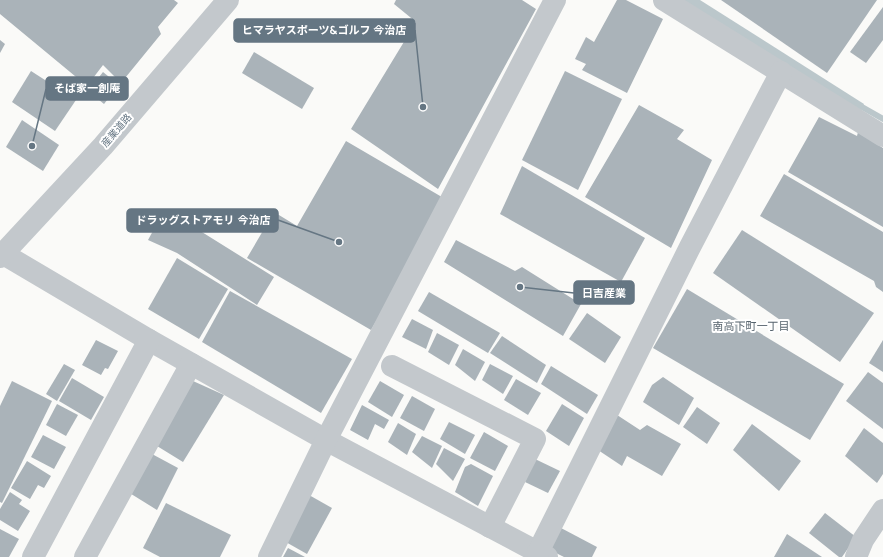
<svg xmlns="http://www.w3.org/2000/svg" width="883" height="557" font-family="'Varela Round','Noto Sans JP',sans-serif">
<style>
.water{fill:#bbc7cb}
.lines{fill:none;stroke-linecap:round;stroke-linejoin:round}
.stream{stroke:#bbc7cb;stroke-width:6}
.building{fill:#aab3b9}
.minor{stroke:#c3c8cc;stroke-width:22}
.labels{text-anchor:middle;stroke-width:4;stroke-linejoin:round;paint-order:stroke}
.street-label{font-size:10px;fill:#657683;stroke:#fff}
.neighbourhood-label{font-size:11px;fill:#57646e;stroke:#fff}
.leader{fill:none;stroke:#657683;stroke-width:1.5}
.callout-dot{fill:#657683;stroke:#fff;stroke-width:1.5}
.callout{fill:#657683;stroke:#657683;stroke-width:1.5}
.callout-label{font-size:11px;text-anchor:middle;font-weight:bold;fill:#fff}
</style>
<rect width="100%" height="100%" fill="#fafaf8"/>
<polygon class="water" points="673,0 700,0 864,104 857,116"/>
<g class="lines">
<polyline class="stream" points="855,103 883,119"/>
</g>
<g class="building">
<polygon points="0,0 174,0 178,3 158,27 161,34 121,83 103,65 87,86 0,14"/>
<polygon points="396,0 522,0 536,9 438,189 351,129 416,22 394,4"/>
<polygon points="617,0 626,0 663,19 627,93 582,70 586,64 575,59 586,37 594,42"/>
<polygon points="721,0 877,0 827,73"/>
<polygon points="883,7 883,40 866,63 850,52"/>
<polygon points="0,40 5,44 0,53"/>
<polygon points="254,52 314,88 302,109 242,73"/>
<polygon points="31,71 76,100 55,131 12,102"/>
<polygon points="565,71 622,99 578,190 522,160"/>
<polygon points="103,72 119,85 104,104 88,91"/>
<polygon points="639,105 684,130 677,139 712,160 671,248 585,197"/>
<polygon points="819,117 857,136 858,132 883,148 883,227 788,172"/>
<polygon points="22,120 59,145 43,171 6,147"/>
<polygon points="346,141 447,200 371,330 247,258 274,212 297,226"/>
<polygon points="522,166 645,238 621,282 500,214"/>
<polygon points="784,174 883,232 883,292 876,287 874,281 760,216"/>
<polygon points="165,209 274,277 257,305 177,253 148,240"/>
<polygon points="742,230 874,313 840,362 713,273"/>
<polygon points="456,240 515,271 522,267 581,304 563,336 444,262"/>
<polygon points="177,258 228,289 199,339 148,309"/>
<polygon points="687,289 844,384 810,440 653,348"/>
<polygon points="230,291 352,359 321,413 202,342"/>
<polygon points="429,292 500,333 488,353 418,311"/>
<polygon points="587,313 621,337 605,363 569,339"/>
<polygon points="412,319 433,330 426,349 402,337"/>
<polygon points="437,333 459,345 449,365 428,352"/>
<polygon points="502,336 546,365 537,383 490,353"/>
<polygon points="96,340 118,351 108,369 105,368 101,375 82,365"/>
<polygon points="883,340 883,372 869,363"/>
<polygon points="463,349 485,362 475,381 455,365"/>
<polygon points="64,364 75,370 57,401 46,394"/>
<polygon points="490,364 513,376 503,394 482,380"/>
<polygon points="551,366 598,395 587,414 541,384"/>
<polygon points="868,372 883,383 883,429 846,401"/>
<polygon points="663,377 694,398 679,425 643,402 652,385"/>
<polygon points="72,378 104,397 91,420 59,401"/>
<polygon points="516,379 541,393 528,415 504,400"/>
<polygon points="12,381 52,401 2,503 0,502 0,406"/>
<polygon points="193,381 224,395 183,462 157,446"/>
<polygon points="380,381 404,395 392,417 368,402"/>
<polygon points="412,396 435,409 424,431 400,418"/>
<polygon points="57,404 78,415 66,436 46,425"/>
<polygon points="562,404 584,418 569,446 546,431"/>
<polygon points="362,405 389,420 384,429 375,424 368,440 350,430"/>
<polygon points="697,407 720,423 707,444 683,427"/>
<polygon points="614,413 640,430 647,425 681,444 662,476 627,456 622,466 595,448"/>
<polygon points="449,422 475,435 465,454 440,439"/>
<polygon points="398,423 416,434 407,455 388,442"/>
<polygon points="752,424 801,461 779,491 733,450"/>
<polygon points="864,428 883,443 883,474 877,483 845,456"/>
<polygon points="484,432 508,446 495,471 470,458"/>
<polygon points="43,435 66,447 54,469 31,457"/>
<polygon points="422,436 442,446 432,468 412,452"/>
<polygon points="444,448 465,459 453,481 436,464"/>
<polygon points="152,454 178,468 157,510 128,492"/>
<polygon points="535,459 560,471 548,493 525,482"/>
<polygon points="27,461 51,476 44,488 38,485 30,499 11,488"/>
<polygon points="471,464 493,476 478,506 455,492 465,467"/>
<polygon points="10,492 22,500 19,504 30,511 18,531 0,520 0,509"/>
<polygon points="309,495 332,508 307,554 284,541"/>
<polygon points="166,503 231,535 220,557 160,557 143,548"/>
<polygon points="825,513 856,537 842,557 839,557 809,533"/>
<polygon points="561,528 597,547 592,557 564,557 550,550"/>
<polygon points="0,529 19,539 9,557 0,557"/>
<polygon points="787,534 822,557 774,557"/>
<polygon points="288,548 305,557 283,557"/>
</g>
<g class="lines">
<g class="minor">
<polyline points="664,0 883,136"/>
<polyline points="0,252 149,340 326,440 547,557"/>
<polyline points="0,257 103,146 228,0"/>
<polyline points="392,366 535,439 490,527"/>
<polyline points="538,552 690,247 781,72"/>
<polyline points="33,557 149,340"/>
<polyline points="85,557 191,364"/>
<polyline points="269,557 326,440 555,0"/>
<polyline points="856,557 863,540 883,510"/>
</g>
</g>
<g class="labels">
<g class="street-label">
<text transform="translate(116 130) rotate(-49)" y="4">産業道路</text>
</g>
<g class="neighbourhood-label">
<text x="751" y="330">南高下町一丁目</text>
</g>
</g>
<path class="leader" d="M423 107L415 30M32 146L46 89M339 242L278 220M520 287L574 293"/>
<g class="callout-dot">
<circle cx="423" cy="107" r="4"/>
<circle cx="32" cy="146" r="4"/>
<circle cx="339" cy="242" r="4"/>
<circle cx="520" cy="287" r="4"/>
</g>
<g class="callout">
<rect x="234" y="19" width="181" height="23" rx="4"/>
<rect x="46" y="77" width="82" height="23" rx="4"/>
<rect x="127" y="209" width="151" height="23" rx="4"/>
<rect x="574" y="281" width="60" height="23" rx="4"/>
</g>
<g class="callout-label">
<text x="324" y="34">ヒマラヤスポーツ&amp;ゴルフ 今治店</text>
<text x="87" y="92">そば家一創庵</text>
<text x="203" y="224">ドラッグストアモリ 今治店</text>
<text x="604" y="297">日吉産業</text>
</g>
</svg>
